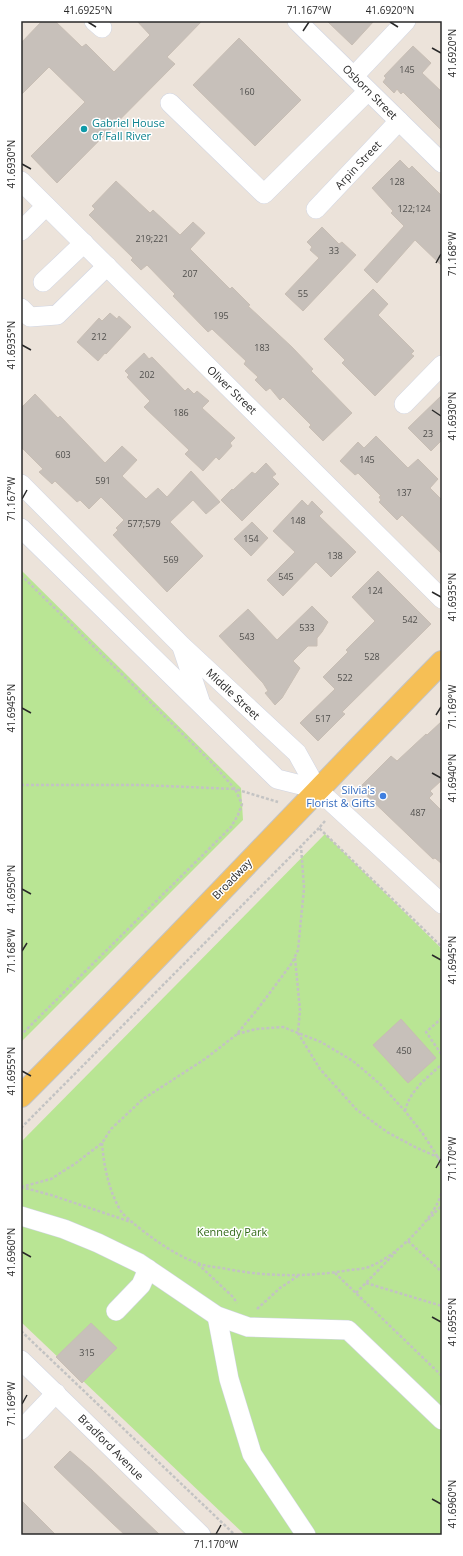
<svg xmlns="http://www.w3.org/2000/svg" width="463" height="1556" font-family="'Open Sans',sans-serif">
<style>
.green{fill:#b9e594}
.building{fill:#c7c0ba;stroke:#c8beb4}
.lines{fill:none;stroke-linecap:round;stroke-linejoin:round}
.minor-casing{stroke:#d0d5e3;stroke-width:20}
.major-casing{stroke:#c3c3c3;stroke-width:24}
.path{stroke:#c3c3c3;stroke-width:2.5;stroke-dasharray:3 2;stroke-linecap:butt}
.minor{stroke:#fff;stroke-width:19}
.major{stroke:#f6bf55;stroke-width:22}
.ticks{fill:none;stroke:#292929;stroke-width:1.5}
.culture-dot{fill:#0f9aa8;stroke:#fff;stroke-width:1.5}
.shop-dot{fill:#3f7fe0;stroke:#fff;stroke-width:1.5}
.labels{text-anchor:middle;stroke-width:3;stroke-linejoin:round;paint-order:stroke}
.number-label{font-size:9px;fill:#504f4d}
.street-label{font-size:11px;fill:#292929;stroke:#fff}
.culture-label{font-size:11px;fill:#0d838f;stroke:#fff;text-anchor:start}
.shop-label{font-size:11px;fill:#366cbe;stroke:#fff;text-anchor:end}
.park-label{font-size:11px;fill:#316917;stroke:#fff}
.neatline{fill:none;stroke:#292929;stroke-width:1.5}
.ticks-label{font-size:10px;text-anchor:middle;fill:#292929}
</style>
<rect width="100%" height="100%" fill="#ece3da"/>
<g class="green">
<polygon points="21,570 241,788 243,820 21,1042"/>
<polygon points="325,834 442,949 442,1535 245,1535 21,1322 21,1142"/>
</g>
<g class="building">
<polygon points="42,21 55,21 82,47 86,44 114,72 150,35 137,21 202,21 167,57 175,64 57,183 31,156 85,102 49,67 21,95 21,43"/>
<polygon points="327,21 374,21 352,45"/>
<polygon points="239,38 301,100 255,146 193,85"/>
<polygon points="413,46 431,63 422,73 442,92 442,131 403,92 401,94 397,89 394,93 383,82 386,78 384,76"/>
<polygon points="400,160 409,169 412,166 442,196 442,266 415,240 377,283 364,270 404,226 391,213 393,211 372,188"/>
<polygon points="116,181 150,213 153,210 180,235 193,222 205,233 190,249 230,289 232,287 250,305 248,306 292,347 313,369 311,371 352,413 323,441 309,427 311,425 283,397 280,400 270,388 266,391 255,380 258,377 244,364 246,361 212,329 208,332 173,296 175,294 147,265 141,270 131,260 133,258 89,215 95,209 92,206"/>
<polygon points="322,227 339,244 342,242 356,255 303,311 285,294 319,258 310,250 312,247 307,242"/>
<polygon points="373,289 388,304 378,315 414,351 411,354 414,356 375,396 342,363 345,360 324,339"/>
<polygon points="110,313 117,319 119,316 131,327 106,354 105,353 98,361 77,342 99,318 102,321"/>
<polygon points="144,353 149,359 152,357 185,391 188,388 194,394 197,391 209,401 202,408 235,438 230,443 232,446 219,460 216,457 203,471 185,454 189,450 144,407 150,401 127,377 129,375 125,371"/>
<polygon points="35,394 58,418 60,416 105,463 122,446 137,460 122,476 146,499 158,488 167,497 191,471 220,502 206,514 193,500 170,522 203,556 167,592 113,535 118,530 116,528 124,520 101,497 89,509 80,500 77,502 55,481 52,484 39,472 43,469 21,447 21,408"/>
<polygon points="442,395 442,440 431,451 408,428"/>
<polygon points="376,436 408,468 418,459 438,479 430,488 442,500 442,554 402,515 397,520 379,502 381,500 379,497 381,496 358,473 355,475 340,461 358,442 364,448"/>
<polygon points="266,463 276,474 272,477 279,484 242,521 221,500 232,489 233,490 252,472 255,474"/>
<polygon points="302,500 308,506 312,501 323,512 319,516 356,552 331,577 316,562 283,596 267,580 295,552 273,531"/>
<polygon points="252,522 268,538 251,556 234,539"/>
<polygon points="378,571 431,624 342,712 345,714 318,741 300,723 335,689 323,677 348,652 346,650 375,621 352,597"/>
<polygon points="312,606 328,622 322,632 317,638 317,646 308,646 293,661 300,668 282,698 275,705 265,693 268,691 263,683 219,636 248,609 277,640"/>
<polygon points="442,721 442,780 430,791 433,794 429,798 442,811 442,864 435,858 433,859 359,788 391,756 397,761 426,734 427,735"/>
<polygon points="401,1019 436,1058 408,1083 373,1045"/>
<polygon points="91,1323 117,1348 82,1383 56,1357"/>
<polygon points="70,1451 92,1470 160,1535 125,1535 112,1523 54,1467"/>
<polygon points="21,1500 56,1535 21,1535"/>
</g>
<g class="lines">
<defs>
<g id="minor">
<polyline points="94,21 102,28"/>
<polyline points="297,21 442,163"/>
<polyline points="354,76 406,21"/>
<polyline points="170,103 264,194 368,91"/>
<polyline points="21,181 442,599"/>
<polyline points="316,209 399,121"/>
<polyline points="21,231 46,206"/>
<polyline points="43,282 84,243"/>
<polyline points="21,308 30,317 57,315 107,266"/>
<polyline points="404,404 442,365"/>
<polyline points="21,484 181,645 297,753 317,789 442,904"/>
<polyline points="21,528 277,779 317,789"/>
<polyline points="182,647 200,701"/>
<polyline points="21,1216 64,1229 98,1243 139,1263 217,1316 248,1327 348,1330 442,1420"/>
<polyline points="116,1311 141,1285 148,1269"/>
<polyline points="217,1316 229,1379 252,1454 306,1535"/>
<polyline points="21,1360 201,1535"/>
<polyline points="21,1430 56,1393"/>
</g>
<path id="major" d="M21 1096C164 953 301 806 442 662"/>
</defs>
<use href="#minor" class="minor-casing"/>
<use href="#major" class="major-casing"/>
<g class="path">
<polyline points="21,575 212,763 235,789 278,802"/>
<polyline points="21,785 141,785 235,789 242,804 238,815 231,827 21,1035"/>
<polyline points="325,821 319,828 442,947"/>
<polyline points="295,958 300,1010 298,1033 320,1069 357,1110 387,1132 415,1147 442,1159"/>
<polyline points="442,1018 426,1032 442,1055"/>
<polyline points="237,1034 256,1029 283,1027 321,1042 353,1061 380,1084 405,1111 423,1134 439,1159 442,1175"/>
<path d="M405 1111C410 1090 427 1078 442 1064"/>
<polyline points="21,1128 319,828"/>
<path d="M102 1143C104 1167 109 1192 122 1213 125 1216 130 1220 133 1223 153 1239 176 1256 200 1264 208 1267 218 1267 227 1269 268 1277 309 1277 350 1270 357 1269 365 1269 371 1266 396 1256 436 1218 442 1191"/>
<polyline points="21,1187 51,1179 76,1163 102,1143 111,1129 143,1099 205,1059 236,1035 257,1010 292,963 298,950 304,888 301,846"/>
<polyline points="21,1187 51,1195 131,1222"/>
<polyline points="428,1220 442,1205"/>
<polyline points="408,1241 442,1272"/>
<polyline points="198,1264 233,1297 237,1303"/>
<polyline points="335,1273 442,1376"/>
<polyline points="366,1283 442,1306"/>
<polyline points="356,1293 396,1252"/>
<polyline points="257,1309 280,1288 298,1276"/>
<polyline points="21,1331 235,1535"/>
</g>
<use href="#minor" class="minor"/>
<use href="#major" class="major"/>
</g>
<path class="ticks" d="M88 22 96 27M390 22 398 27M303 31 309 22M432 48 441 53M22 164 31 169M436 263 441 254M22 345 31 350M432 410 441 416M22 499 27 490M432 592 441 597M22 708 31 713M436 715 441 707M432 773 441 778M22 889 31 894M22 951 27 943M432 955 441 960M22 1071 31 1076M436 1168 441 1159M22 1252 31 1257M432 1317 441 1322M22 1404 27 1395M432 1499 441 1504M216 1534 221 1525"/>
<circle class="culture-dot" cx="84" cy="129" r="4"/>
<circle class="shop-dot" cx="383" cy="796" r="4"/>
<g class="labels">
<g class="number-label">
<text x="407" y="73">145</text>
<text x="247" y="95">160</text>
<text x="397" y="185">128</text>
<text x="414" y="212">122;124</text>
<text x="152" y="242">219;221</text>
<text x="334" y="254">33</text>
<text x="190" y="277">207</text>
<text x="303" y="297">55</text>
<text x="221" y="319">195</text>
<text x="99" y="340">212</text>
<text x="262" y="351">183</text>
<text x="147" y="378">202</text>
<text x="181" y="416">186</text>
<text x="428" y="437">23</text>
<text x="63" y="458">603</text>
<text x="367" y="463">145</text>
<text x="103" y="484">591</text>
<text x="404" y="496">137</text>
<text x="298" y="524">148</text>
<text x="144" y="527">577;579</text>
<text x="251" y="542">154</text>
<text x="335" y="559">138</text>
<text x="171" y="563">569</text>
<text x="286" y="580">545</text>
<text x="375" y="594">124</text>
<text x="410" y="623">542</text>
<text x="307" y="631">533</text>
<text x="247" y="640">543</text>
<text x="372" y="660">528</text>
<text x="345" y="681">522</text>
<text x="323" y="722">517</text>
<text x="418" y="816">487</text>
<text x="404" y="1054">450</text>
<text x="87" y="1356">315</text>
</g>
<g class="street-label">
<text transform="translate(370 92) rotate(45)" y="4">Osborn Street</text>
<text transform="translate(358 165) rotate(-47)" y="4">Arpin Street</text>
<text transform="translate(232 390) rotate(44)" y="4">Oliver Street</text>
<text transform="translate(233 694) rotate(43)" y="4">Middle Street</text>
<text transform="translate(232 879) rotate(-46)" y="4">Broadway</text>
<text transform="translate(111 1447) rotate(45)" y="4">Bradford Avenue</text>
</g>
<g class="culture-label">
<text x="92" y="127">Gabriel House<tspan x="92" dy="13">of Fall River</tspan></text>
</g>
<g class="shop-label">
<text x="375" y="794">Silvia's<tspan x="375" dy="13">Florist &amp; Gifts</tspan></text>
</g>
<g class="park-label">
<text x="232" y="1236">Kennedy Park</text>
</g>
</g>
<rect width="463" height="1556" fill="none" stroke="#ffffff" stroke-width="44"/>
<rect x="22" y="22" width="419" height="1512" class="neatline"/>
<g class="ticks-label">
<text x="88" y="14">41.6925°N</text>
<text x="309" y="14">71.167°W</text>
<text x="390" y="14">41.6920°N</text>
<text transform="translate(452 53) rotate(-90)" y="4">41.6920°N</text>
<text transform="translate(11 164) rotate(-90)" y="4">41.6930°N</text>
<text transform="translate(452 254) rotate(-90)" y="4">71.168°W</text>
<text transform="translate(11 345) rotate(-90)" y="4">41.6935°N</text>
<text transform="translate(452 416) rotate(-90)" y="4">41.6930°N</text>
<text transform="translate(11 499) rotate(-90)" y="4">71.167°W</text>
<text transform="translate(452 597) rotate(-90)" y="4">41.6935°N</text>
<text transform="translate(452 707) rotate(-90)" y="4">71.169°W</text>
<text transform="translate(11 708) rotate(-90)" y="4">41.6945°N</text>
<text transform="translate(452 778) rotate(-90)" y="4">41.6940°N</text>
<text transform="translate(11 889) rotate(-90)" y="4">41.6950°N</text>
<text transform="translate(11 951) rotate(-90)" y="4">71.168°W</text>
<text transform="translate(452 960) rotate(-90)" y="4">41.6945°N</text>
<text transform="translate(11 1071) rotate(-90)" y="4">41.6955°N</text>
<text transform="translate(452 1159) rotate(-90)" y="4">71.170°W</text>
<text transform="translate(11 1252) rotate(-90)" y="4">41.6960°N</text>
<text transform="translate(452 1322) rotate(-90)" y="4">41.6955°N</text>
<text transform="translate(11 1404) rotate(-90)" y="4">71.169°W</text>
<text transform="translate(452 1504) rotate(-90)" y="4">41.6960°N</text>
<text x="216" y="1548">71.170°W</text>
</g>
</svg>
